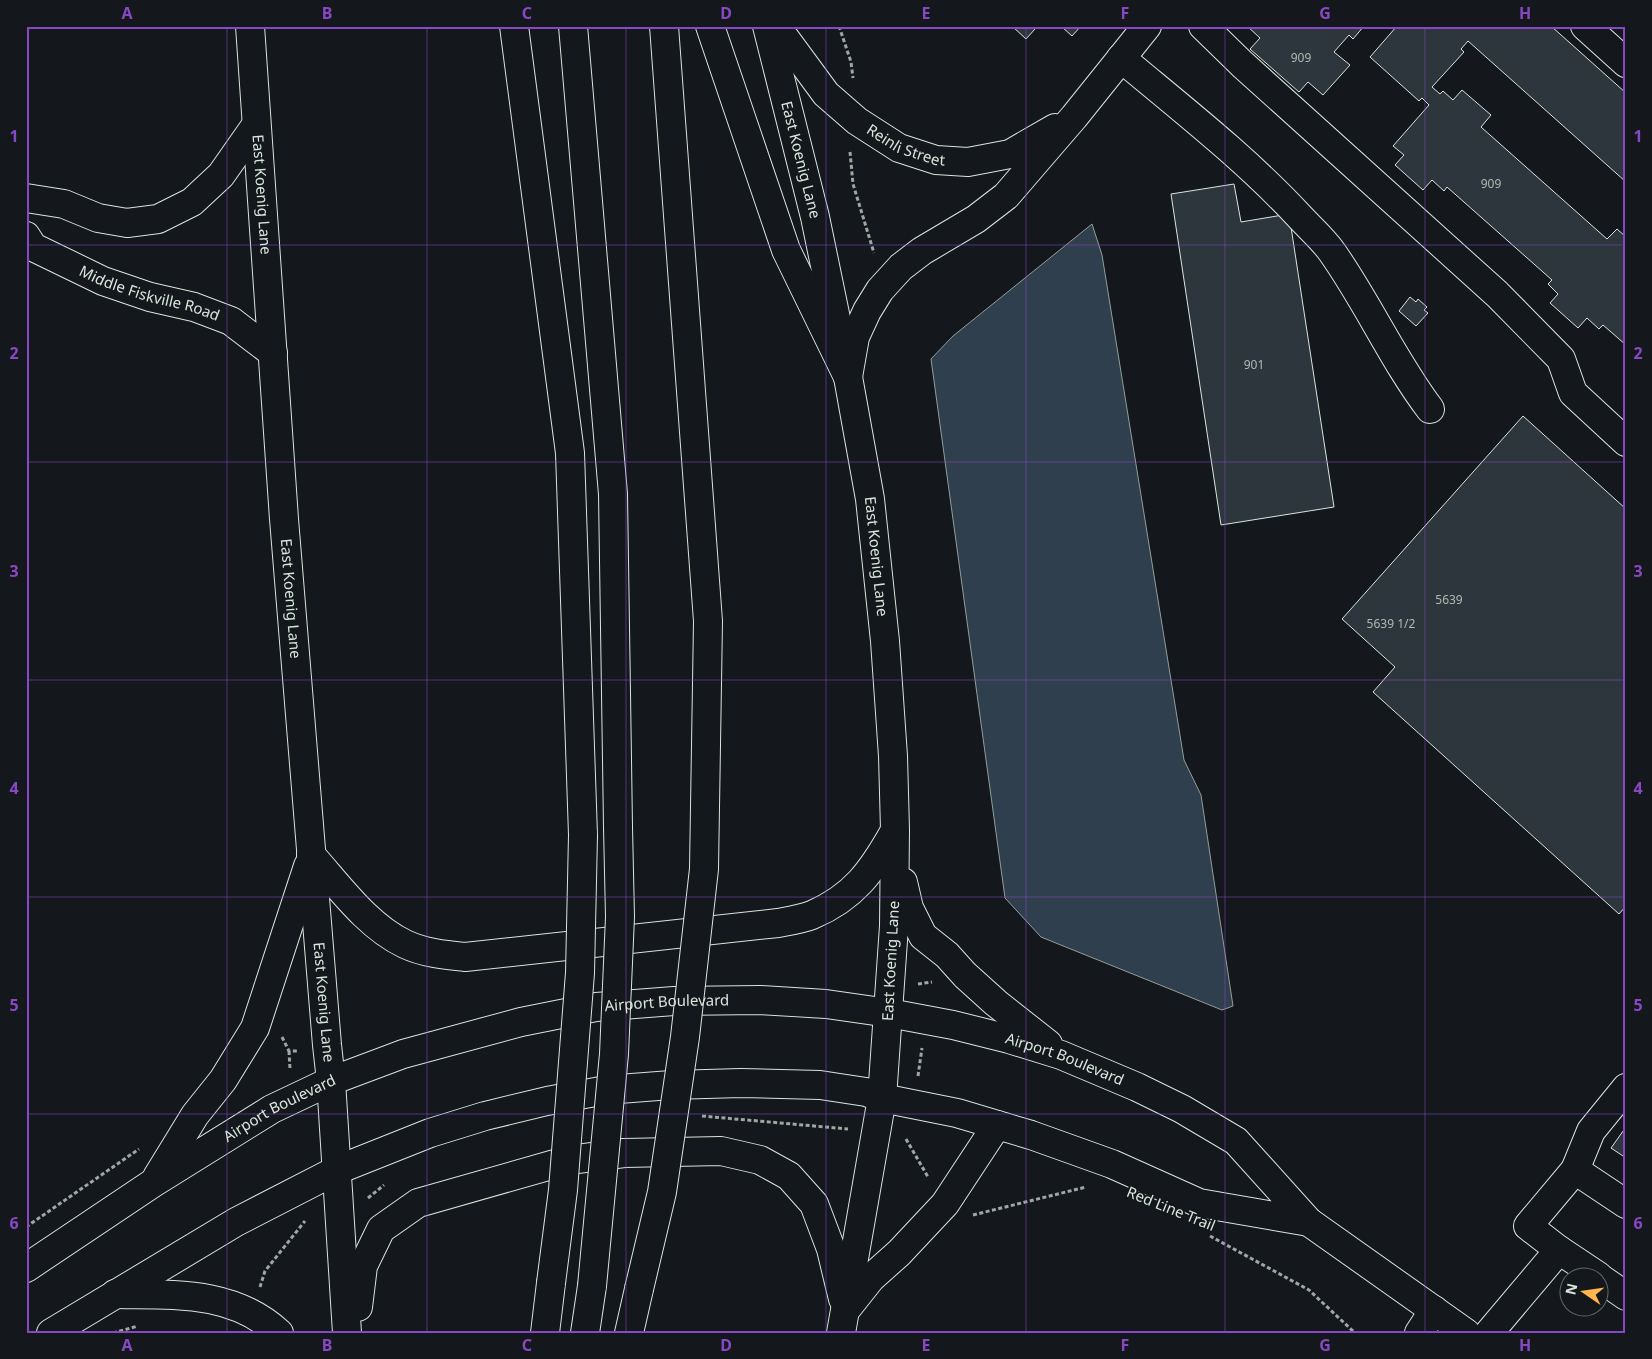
<svg xmlns="http://www.w3.org/2000/svg" width="1652" height="1359" font-family="'Noto Sans',sans-serif">
<style>
.water{fill:#2f3f4d;stroke:#939e99}
.building{fill:#2c363c;stroke:#d8e6dc}
.lines{fill:none;stroke-linecap:round;stroke-linejoin:round}
.minor-casing{stroke:#d8e6dc;stroke-width:30}
.major-casing{stroke:#d8e6dc;stroke-width:30}
.highway-casing{stroke:#d8e6dc;stroke-width:30}
.path{stroke:#9da8a2;stroke-width:3;stroke-dasharray:4 2.5;stroke-linecap:butt}
.minor{stroke:#14181c;stroke-width:28}
.major{stroke:#14181c;stroke-width:28}
.highway{stroke:#14181c;stroke-width:28}
.highway-bridge-casing{stroke:#d8e6dc;stroke-width:30;stroke-linecap:butt}
.highway-bridge{stroke:#14181c;stroke-width:28}
.grid{fill:none;stroke:#8948c3;stroke-width:1;stroke-opacity:0.55}
.labels{text-anchor:middle;stroke-width:4;stroke-linejoin:round;paint-order:stroke}
.number-label{font-size:12px;fill:#adbab4}
.street-label{font-size:15px;fill:#d8e6dc;stroke:#14181c}
.neatline{fill:none;stroke:#8948c3;stroke-width:2}
.grid-label{font-size:16px;text-anchor:middle;font-weight:bold;fill:#8948c3}
</style>
<rect width="100%" height="100%" fill="#14181c"/>
<polygon class="water" points="1092,224 1102,255 1184,760 1201,795 1233,1006 1222,1010 1041,937 1005,898 931,359 953,336"/>
<g class="building">
<polygon points="1012,26 1032,26 1035,29 1026,39"/>
<polygon points="1061,26 1081,26 1072,36"/>
<polygon points="1247,26 1364,26 1353,39 1349,35 1334,52 1350,65 1323,95 1308,82 1299,92 1250,49 1260,38"/>
<polygon points="1397,26 1551,26 1626,93 1626,182 1468,41 1461,49 1464,52 1432,87 1440,94 1443,91 1453,100 1462,90 1491,115 1481,127 1607,239 1617,229 1626,237 1626,345 1603,325 1599,329 1587,318 1578,328 1550,303 1558,294 1548,284 1552,280 1447,187 1444,191 1432,180 1423,190 1395,165 1404,155 1393,146 1429,105 1422,98 1419,101 1370,57"/>
<polygon points="1234,184 1241,222 1289,214 1334,507 1221,525 1171,194"/>
<polygon points="1410,297 1416,302 1418,299 1427,307 1424,310 1428,313 1416,326 1399,311"/>
<polygon points="1523,416 1626,509 1626,906 1619,914 1373,692 1395,667 1342,619"/>
<polygon points="1626,1127 1626,1158 1611,1148"/>
</g>
<g class="lines">
<defs>
<g id="minor">
<path id="s1" d="M776 26 826 94 857 121 899 148 936 160 968 162 1010 154 1055 128"/>
<polyline points="1203,26 1242,64 1497,294 1561,359 1573,393 1626,442"/>
<polyline points="1585,26 1626,63"/>
<path d="M1121 58C1182 109 1245 158 1299 216 1310 228 1323 239 1332 252 1368 303 1393 360 1430 409"/>
<polyline points="26,198 64,204 98,218 127,223 158,219 192,202 221,175 256,125"/>
<path id="s2" d="M26 236 33 247 103 281 150 297 194 307 231 321 273 353"/>
<polyline points="848,377 855,337 867,311 880,290 901,267 922,251 976,219 1006,196 1074,117 1147,26"/>
<polyline points="1575,1170 1591,1131 1626,1088"/>
<polyline points="1559,1250 1598,1276"/>
<polyline points="1600,1278 1626,1296"/>
<polyline points="1419,1333 1434,1310"/>
<polyline points="1489,1333 1559,1250 1528,1226 1575,1170 1626,1204"/>
</g>
<g id="major">
<path id="s3" d="M250 26 284 519 327 1045 331 1081 347 1333"/>
<path id="s4" d="M767 26 815 217 848 377 870 499 885 641 893 756 895 830 894 926 882 1098 841 1333"/>
<path d="M311 855C339 886 367 926 405 944 424 953 445 955 465 957L778 923C789 921 802 919 812 915 854 897 872 871 893 834"/>
<polyline points="903,882 909,908 923,936 947,955 965,975 996,1003 1048,1044"/>
<polyline points="157,1177 195,1115 223,1080 255,1028 308,866"/>
<path id="s5" d="M26 1268 153 1183 272 1109 331 1081 403 1054 521 1022 596 1007 674 1001 760 1000 826 1004 889 1013 953 1025 1009 1039 1061 1055 1137 1087 1182 1109 1236 1141 1309 1222 1466 1333"/>
<path d="M115 1294C174 1295 232 1290 279 1333"/>
<polyline points="358,1307 363,1266 381,1229 418,1203 569,1160 624,1153 721,1151 760,1160 789,1176 814,1204 831,1249 843,1299"/>
<polyline points="848,1307 871,1278 899,1253 945,1204 997,1125"/>
<polyline points="51,1333 236,1222 337,1170 430,1133 485,1116 547,1101 606,1090 671,1085 741,1083 820,1085 866,1092 882,1098 957,1113 1031,1135 1112,1164 1199,1203 1309,1222"/>
</g>
<g id="highway">
<polyline points="514,26 570,453 583,835"/>
<polyline points="573,26 613,494 618,827"/>
<polyline points="710,26 786,250 848,377"/>
<polyline points="545,1333 551,1283"/>
<polyline points="585,1333 592,1286"/>
<polyline points="629,1333 639,1289"/>
</g>
</defs>
<use href="#minor" class="minor-casing"/>
<use href="#major" class="major-casing"/>
<use href="#highway" class="highway-casing"/>
<g class="path">
<polyline points="839,26 851,62 853,78"/>
<polyline points="850,152 853,184 874,253"/>
<polyline points="918,984 932,982"/>
<polyline points="282,1037 289,1051 299,1051"/>
<polyline points="289,1051 290,1069"/>
<polyline points="918,1076 922,1048"/>
<polyline points="702,1116 848,1129"/>
<polyline points="906,1139 928,1177"/>
<polyline points="368,1198 384,1185"/>
<polyline points="973,1215 1086,1187"/>
<polyline points="26,1227 139,1149"/>
<polyline points="1210,1236 1309,1290 1355,1333"/>
<polyline points="260,1287 265,1271 305,1221"/>
<polyline points="113,1333 138,1326"/>
</g>
<use href="#minor" class="minor"/>
<use href="#major" class="major"/>
<use href="#highway" class="highway"/>
<defs>
<g id="highway-bridge">
<polyline points="551,1283 563,1190 580,973 583,835"/>
<polyline points="592,1286 614,1054 620,917 618,827"/>
<polyline points="639,1289 662,1192 685,1037 704,869 708,621 664,26"/>
</g>
</defs>
<use href="#highway-bridge" class="highway-bridge-casing"/>
<use href="#highway-bridge" class="highway-bridge"/>
</g>
<path class="grid" d="M227 26V1333M427 26V1333M626 26V1333M826 26V1333M1026 26V1333M1225 26V1333M1425 26V1333M26 245H1626M26 462H1626M26 680H1626M26 897H1626M26 1114H1626"/>
<g class="labels">
<g class="number-label">
<text x="1301" y="62">909</text>
<text x="1491" y="188">909</text>
<text x="1254" y="369">901</text>
<text x="1449" y="604">5639</text>
<text x="1391" y="628">5639 1/2</text>
</g>
<g class="street-label">
<text dy="5" stroke="none"><textPath href="#s1" startOffset="181">Reinli Street</textPath></text>
<text dy="5" stroke="none"><textPath href="#s4" startOffset="138">East Koenig Lane</textPath></text>
<text dy="5" stroke="none"><textPath href="#s3" startOffset="169">East Koenig Lane</textPath></text>
<text dy="5" stroke="none"><textPath href="#s2" startOffset="139">Middle Fiskville Road</textPath></text>
<text dy="5" stroke="none"><textPath href="#s4" startOffset="542">East Koenig Lane</textPath></text>
<text dy="5" stroke="none"><textPath href="#s3" startOffset="574">East Koenig Lane</textPath></text>
<text transform="translate(891 961) rotate(-87)" y="5">East Koenig Lane</text>
<text dy="5" stroke="none"><textPath href="#s3" startOffset="979">East Koenig Lane</textPath></text>
<text dy="5" stroke="none"><textPath href="#s5" startOffset="705">Airport Boulevard</textPath></text>
<text dy="5" stroke="none"><textPath href="#s5" startOffset="1110">Airport Boulevard</textPath></text>
<text dy="5" stroke="none"><textPath href="#s5" startOffset="300">Airport Boulevard</textPath></text>
<text transform="translate(1171 1209) rotate(22)" y="5">Red Line Trail</text>
</g>
</g>
<rect width="1652" height="1359" fill="none" stroke="#14181c" stroke-width="55"/>
<g transform="translate(1584 1292) rotate(283)"><circle r="24" fill="#14181c" stroke="#626a69"/>
<path d="M0-4L9 19L0 12L-9 19Z" fill="#ffb74d"/>
<text y="-8" font-size="14" font-weight="bold" text-anchor="middle" fill="#d8e6dc">N</text>
</g>
<rect x="28" y="28" width="1596" height="1304" class="neatline"/>
<g class="grid-label">
<text x="127" y="19">A</text>
<text x="327" y="19">B</text>
<text x="527" y="19">C</text>
<text x="726" y="19">D</text>
<text x="926" y="19">E</text>
<text x="1125" y="19">F</text>
<text x="1325" y="19">G</text>
<text x="1525" y="19">H</text>
<text x="14" y="142">1</text>
<text x="1638" y="142">1</text>
<text x="14" y="359">2</text>
<text x="1638" y="359">2</text>
<text x="14" y="577">3</text>
<text x="1638" y="577">3</text>
<text x="14" y="794">4</text>
<text x="1638" y="794">4</text>
<text x="14" y="1011">5</text>
<text x="1638" y="1011">5</text>
<text x="14" y="1229">6</text>
<text x="1638" y="1229">6</text>
<text x="127" y="1351">A</text>
<text x="327" y="1351">B</text>
<text x="527" y="1351">C</text>
<text x="726" y="1351">D</text>
<text x="926" y="1351">E</text>
<text x="1125" y="1351">F</text>
<text x="1325" y="1351">G</text>
<text x="1525" y="1351">H</text>
</g>
</svg>
